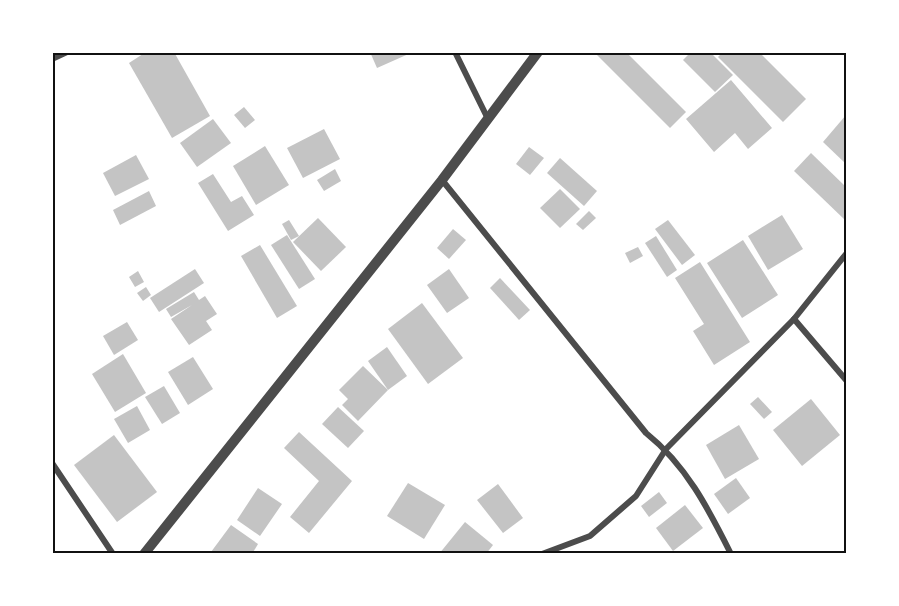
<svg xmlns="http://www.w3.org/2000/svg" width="899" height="606" font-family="Poppins,sans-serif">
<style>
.building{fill:#c4c4c4}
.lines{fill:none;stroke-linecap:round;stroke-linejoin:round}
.minor{stroke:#4c4c4c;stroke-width:6}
.tertiary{stroke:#4c4c4c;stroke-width:10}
.neatline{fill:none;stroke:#111;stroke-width:2}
</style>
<rect width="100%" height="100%" fill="#fff"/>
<g class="building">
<polygon points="146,52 174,52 210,116 172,138 129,63"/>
<polygon points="370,52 413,52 377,68"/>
<polygon points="594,52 626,52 686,112 670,128"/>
<polygon points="691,52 710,52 733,75 715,92 683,60"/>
<polygon points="723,52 759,52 806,99 783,122 718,57"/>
<polygon points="731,80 772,128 748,149 735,133 714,152 686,119"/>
<polygon points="244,107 255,120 245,128 234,115"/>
<polygon points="846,115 846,164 823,142"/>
<polygon points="213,119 231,143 197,167 180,143"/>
<polygon points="324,129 340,159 303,178 287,148"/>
<polygon points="265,146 289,185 256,205 233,166"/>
<polygon points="529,147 544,158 530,175 516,164"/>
<polygon points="811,153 846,187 845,220 794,171"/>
<polygon points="136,155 149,179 115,196 103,173"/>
<polygon points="560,158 597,191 584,206 547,173"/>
<polygon points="335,169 341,181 324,191 317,180"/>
<polygon points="213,174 231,202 242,196 254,215 228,231 198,183"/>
<polygon points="560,189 580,209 560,228 540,208"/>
<polygon points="149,191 156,206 120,225 113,210"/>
<polygon points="589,211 596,218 583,230 576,224"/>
<polygon points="782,215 803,249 768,270 748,236"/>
<polygon points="318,218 346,247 321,271 293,242"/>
<polygon points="289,220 299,236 291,240 282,224"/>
<polygon points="668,220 695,255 682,265 655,229"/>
<polygon points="453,229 466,240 449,259 437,248"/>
<polygon points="287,235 315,279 299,289 271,245"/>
<polygon points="656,236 677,270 667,277 645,243"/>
<polygon points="743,240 778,295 742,318 707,263"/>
<polygon points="260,245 297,306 277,318 241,256"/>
<polygon points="638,247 643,256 630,263 625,253"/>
<polygon points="700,262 750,342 714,365 693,331 704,324 675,278"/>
<polygon points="195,269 204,283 159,312 150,298"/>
<polygon points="449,269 469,298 447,313 427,285"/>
<polygon points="138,271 144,282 135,287 129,277"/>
<polygon points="500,278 530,310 519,320 490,288"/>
<polygon points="146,287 151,295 143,301 137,293"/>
<polygon points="194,292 199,300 205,296 217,314 206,321 212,330 189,345 171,319 192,305 171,317 166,309"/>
<polygon points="422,303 463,358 428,384 388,329"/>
<polygon points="127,322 138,340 114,355 103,336"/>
<polygon points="387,347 407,376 388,390 368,361"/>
<polygon points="123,354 146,393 115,412 92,374"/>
<polygon points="193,357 213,389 188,405 168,372"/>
<polygon points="363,366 388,390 358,421 342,405 348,399 339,390"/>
<polygon points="164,386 180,413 162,424 145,397"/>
<polygon points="758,397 772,412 764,419 750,404"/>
<polygon points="811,399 840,435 802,466 773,430"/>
<polygon points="137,406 150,430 128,443 114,419"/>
<polygon points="338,407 364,431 348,448 322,424"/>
<polygon points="739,425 759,459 725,479 706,445"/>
<polygon points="299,432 352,481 309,533 290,517 319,481 284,448"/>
<polygon points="114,435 157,492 117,522 74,465"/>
<polygon points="736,478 750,498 728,514 714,494"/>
<polygon points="408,483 445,505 424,539 387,516"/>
<polygon points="498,484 523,518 503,533 477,500"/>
<polygon points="258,488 282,504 260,536 237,520"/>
<polygon points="659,492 667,503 649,517 641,506"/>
<polygon points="685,505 703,528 673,551 656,528"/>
<polygon points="465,522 493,545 486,554 439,554"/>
<polygon points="231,525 258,544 252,554 211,552"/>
</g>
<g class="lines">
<g class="minor">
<polyline points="455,52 488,119"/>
<polyline points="52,59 67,52"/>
<path d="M442 180 646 433C686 465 708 508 731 554"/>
<polyline points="794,319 846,380"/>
<polyline points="52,463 113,554"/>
<polyline points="542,554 590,536 636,496 666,449 794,319 846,254"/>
</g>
<polyline class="tertiary" points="144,554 442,180 538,52"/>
</g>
<rect width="899" height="606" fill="none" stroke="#ffffff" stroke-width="108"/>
<rect x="54" y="54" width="791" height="498" class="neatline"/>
</svg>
